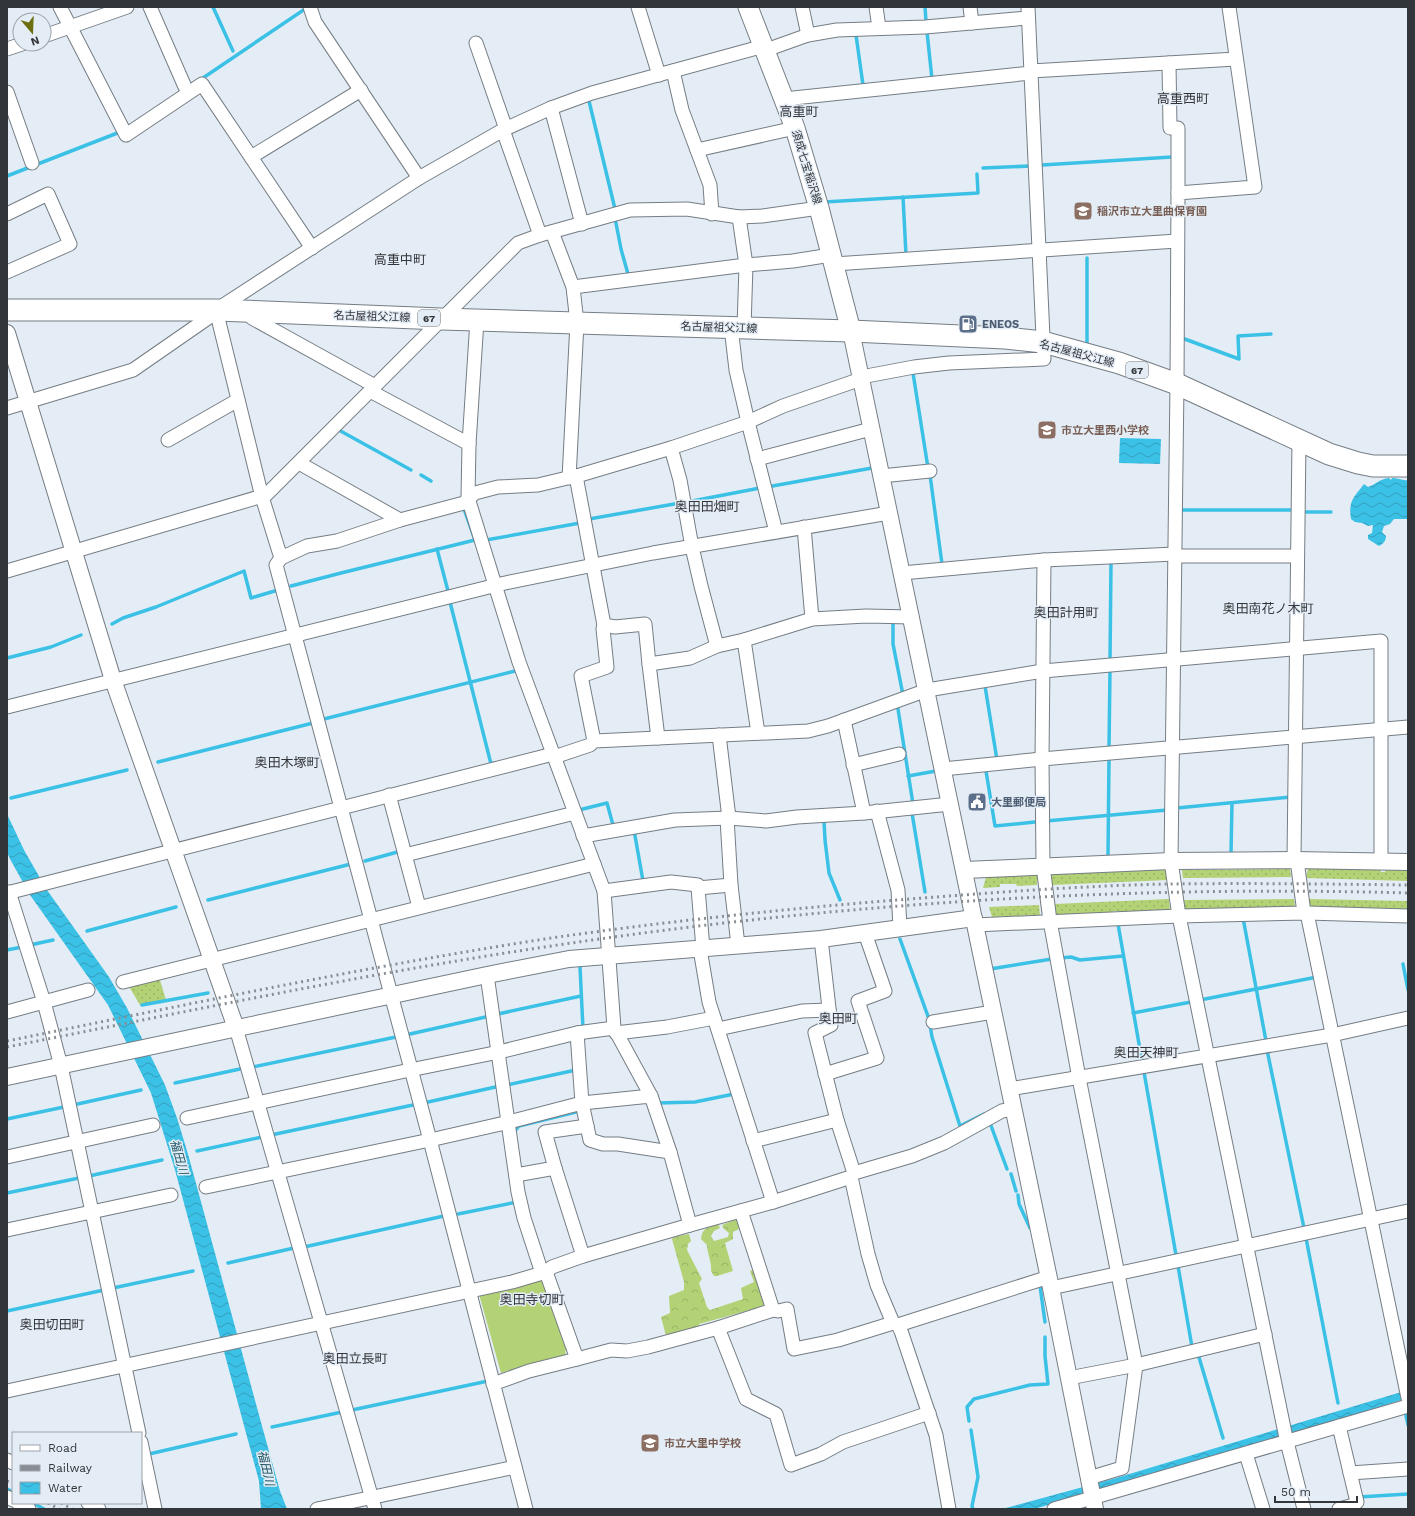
<svg xmlns="http://www.w3.org/2000/svg" width="1415" height="1516" font-family="'Work Sans','Noto Sans JP',sans-serif">
<style>
.grass{fill:url(#grass-dots)}
.forest{fill:url(#forest-crowns)}
.garden{fill:#b3d276}
.water{fill:url(#water-waves)}
.lines{fill:none;stroke-linecap:round;stroke-linejoin:round}
.stream{stroke:#3cc1e6;stroke-width:3.5}
.minor-casing{stroke:#757d84;stroke-width:15}
.tertiary-casing{stroke:#757d84;stroke-width:18}
.secondary-casing{stroke:#757d84;stroke-width:21}
.primary-casing{stroke:#757d84;stroke-width:23}
.minor{stroke:#fff;stroke-width:13}
.tertiary{stroke:#fff;stroke-width:16}
.secondary{stroke:#fff;stroke-width:19}
.primary{stroke:#fff;stroke-width:21}
.rail{stroke:#888e94;stroke-width:3;stroke-dasharray:2 4;stroke-linecap:butt}
.labels{text-anchor:middle;stroke-width:3;stroke-linejoin:round;paint-order:stroke}
.shield{fill:#e4edf5;stroke:#676c71;stroke-width:1}
.shield-label{font-size:10px;font-weight:bold;fill:#323539}
.street-label{font-size:11px;fill:#323539;stroke:#e4edf5}
.education-label{font-size:11px;font-weight:bold;fill:#785e54;stroke:#e4edf5;text-anchor:start}
.service-label{font-size:11px;font-weight:bold;fill:#4e5e75;stroke:#e4edf5;text-anchor:start}
.water-label{font-size:12px;font-style:italic;fill:#1f5464;stroke:#e4edf5}
.quarter-label{font-size:13px;fill:#323539;stroke:#e4edf5}
</style>
<defs>
<pattern id="grass-dots" width="8" height="8" patternUnits="userSpaceOnUse"><rect width="8" height="8" fill="#b3d276"/><path d="M2 2h.1M6 6h.1" fill="none" stroke="#9ab567" stroke-width="1.8" stroke-linecap="round"/></pattern>
<pattern id="forest-crowns" width="20" height="18" patternUnits="userSpaceOnUse"><rect width="20" height="18" fill="#b3d276"/><path d="M2 6a3 3 0 1 1 6 0M12 15a3 3 0 1 1 6 0" fill="none" stroke="#9ab567"/></pattern>
<pattern id="water-waves" width="16" height="10" patternUnits="userSpaceOnUse"><rect width="16" height="10" fill="#3cc1e6"/><path d="M0 5q4-4 8 0t8 0" fill="none" stroke="#339ebb"/></pattern>
</defs>
<rect width="100%" height="100%" fill="#e4edf5"/>
<g class="grass">
<polygon points="1308,868 1380,869 1381,872 1385,872 1386,869 1408,870 1408,881 1306,878"/>
<polygon points="1167,869 1168,880 1052,885 1050,874 1105,871 1106,873 1111,872 1111,871"/>
<polygon points="1290,869 1291,877 1183,878 1182,870"/>
<polygon points="1037,875 1037,885 1017,886 1016,884 1000,884 1000,887 983,888 986,877"/>
<polygon points="1169,899 1170,912 1119,914 1119,911 1113,911 1113,914 1056,916 1054,904"/>
<polygon points="1294,899 1295,908 1185,912 1184,900"/>
<polygon points="1309,899 1408,901 1408,912 1311,910"/>
<polygon points="1039,905 1040,915 992,917 989,907"/>
<polygon points="159,977 166,1000 140,1005 128,985"/>
</g>
<g class="forest">
<path d="M737 1219 739 1229 733 1232V1239L725 1243 733 1271 717 1276H714L711 1271C712 1262 707 1253 707 1245L701 1239C702 1228 708 1227 718 1224L720 1228 714 1231 711 1236 714 1241 728 1237 729 1233 724 1229 722 1225Z"/>
<polygon points="689,1234 691,1241 688,1244 687,1250 702,1279 699,1283 707,1307 710,1310 743,1299 741,1288 754,1282 750,1271 755,1269 765,1306 699,1324 699,1327 666,1336 661,1317 670,1313 669,1296 684,1290 684,1282 672,1239 674,1237"/>
</g>
<polygon class="garden" points="539,1279 545,1280 569,1349 565,1351 566,1355 519,1367 501,1373 479,1294"/>
<g class="water">
<polygon points="1120,438 1161,439 1160,464 1119,463"/>
<path d="M1389 478 1391 480 1392 478C1398 478 1403 481 1408 480V519H1394L1390 524 1384 526 1382 532 1386 536C1386 541 1383 544 1379 546L1368 539V535L1372 533 1373 525 1368 526 1362 523 1355 522 1351 519C1348 501 1354 497 1364 484L1368 487C1377 484 1379 479 1389 478Z"/>
<polygon points="7,814 24,850 47,890 109,977 127,1008 165,1085 177,1118 188,1154 262,1426 280,1491 287,1509 261,1509 259,1481 175,1170 151,1093 108,1005 30,895 10,859 7,852"/>
<polygon points="1408,1390 1408,1398 1166,1472 1034,1509 1002,1509 1116,1478"/>
</g>
<g class="lines">
<g class="stream">
<polyline points="213,7 233,51"/>
<polyline points="925,7 926,21"/>
<polyline points="927,32 932,79"/>
<polyline points="856,35 863,85"/>
<polyline points="200,80 305,9"/>
<polyline points="589,101 615,209"/>
<polyline points="1042,165 1172,157"/>
<polyline points="983,168 1031,166"/>
<polyline points="7,176 120,132"/>
<polyline points="903,197 906,255"/>
<polyline points="824,202 978,193 977,174"/>
<polyline points="615,218 621,249 628,274"/>
<polyline points="1182,338 1239,359 1238,336 1271,334"/>
<polyline points="1087,346 1087,258"/>
<polyline points="913,373 928,468"/>
<polyline points="337,429 411,470"/>
<polyline points="421,475 431,481"/>
<polyline points="930,475 942,564"/>
<polyline points="767,487 872,468"/>
<polyline points="687,502 760,488"/>
<polyline points="1180,510 1293,510"/>
<polyline points="1302,512 1331,512"/>
<polyline points="589,522 589,519 680,503"/>
<polyline points="486,540 580,523 580,521"/>
<polyline points="437,549 448,591"/>
<polyline points="291,586 341,573 475,540 464,509"/>
<polyline points="450,602 491,764 494,763"/>
<polyline points="893,623 893,644 903,695"/>
<polyline points="112,624 123,618 156,607 244,571 251,598 278,590"/>
<polyline points="7,658 51,647 81,635"/>
<polyline points="1110,661 1111,563"/>
<polyline points="985,686 997,760"/>
<polyline points="898,709 913,804"/>
<polyline points="324,719 515,671"/>
<polyline points="1109,749 1110,670"/>
<polyline points="158,762 313,723"/>
<polyline points="986,771 995,826 1035,822"/>
<polyline points="908,776 936,771"/>
<polyline points="11,798 127,770"/>
<polyline points="1177,808 1291,797"/>
<polyline points="579,810 607,803 613,825 616,827"/>
<polyline points="912,813 925,892"/>
<polyline points="824,821 825,840 829,873 840,900"/>
<polyline points="1046,821 1167,810"/>
<polyline points="634,830 643,881 646,881"/>
<polyline points="1231,853 1232,803"/>
<polyline points="1108,857 1109,759"/>
<polyline points="365,861 401,851"/>
<polyline points="208,900 351,864"/>
<polyline points="1243,918 1266,1041"/>
<polyline points="1118,924 1142,1061"/>
<polyline points="87,931 176,907"/>
<polyline points="900,939 929,1019 932,1037 960,1126 984,1114"/>
<polyline points="30,945 53,940"/>
<polyline points="7,950 22,947"/>
<polyline points="1060,958 1071,957 1080,960 1123,956"/>
<polyline points="1403,964 1408,990"/>
<polyline points="580,967 583,1029"/>
<polyline points="990,969 1052,959"/>
<polyline points="1200,1000 1317,977"/>
<polyline points="142,1005 208,993"/>
<polyline points="1133,1013 1191,1002"/>
<polyline points="498,1014 581,996"/>
<polyline points="410,1034 490,1016"/>
<polyline points="1267,1050 1304,1228"/>
<polyline points="253,1067 396,1037"/>
<polyline points="1144,1072 1176,1255"/>
<polyline points="175,1083 240,1069"/>
<polyline points="507,1085 576,1070"/>
<polyline points="428,1102 500,1086"/>
<polyline points="658,1103 695,1102 734,1094"/>
<polyline points="73,1105 141,1090"/>
<polyline points="7,1119 64,1107"/>
<polyline points="990,1123 1007,1169"/>
<polyline points="515,1133 515,1131 519,1126 580,1111"/>
<polyline points="271,1135 413,1105"/>
<polyline points="197,1151 262,1137"/>
<polyline points="1011,1174 1016,1191"/>
<polyline points="89,1176 162,1160"/>
<polyline points="7,1193 79,1178"/>
<polyline points="1018,1195 1019,1204 1030,1228"/>
<polyline points="458,1214 517,1202 517,1200"/>
<polyline points="1306,1238 1338,1403"/>
<polyline points="304,1247 444,1216"/>
<polyline points="228,1263 294,1248"/>
<polyline points="1178,1266 1192,1347"/>
<polyline points="1040,1286 1045,1322"/>
<polyline points="113,1288 193,1271"/>
<polyline points="7,1311 104,1290"/>
<polyline points="1198,1354 1223,1438"/>
<polyline points="352,1410 488,1381"/>
<polyline points="1405,1411 1408,1425"/>
<polyline points="969,1421 967,1407 974,1399 1030,1385 1048,1384 1045,1356 1045,1337"/>
<polyline points="272,1427 342,1412"/>
<polyline points="971,1430 978,1477 972,1506 973,1509"/>
<polyline points="149,1454 236,1434"/>
<polyline points="7,1489 13,1492"/>
<polyline points="1359,1497 1408,1494"/>
<polyline points="33,1503 44,1509"/>
</g>
<defs>
<g id="minor">
<polyline points="60,7 126,135 202,84 312,248"/>
<polyline points="150,7 185,87"/>
<polyline points="310,7 315,22 419,178"/>
<polyline points="638,7 659,75"/>
<polyline points="802,7 808,35"/>
<polyline points="876,7 879,28"/>
<polyline points="970,7 972,23"/>
<polyline points="1229,7 1255,187 1178,193 1177,384 1171,861 1179,916 1286,1438 1304,1509"/>
<polyline points="44,36 127,7"/>
<polyline points="476,43 506,129"/>
<polyline points="7,49 22,44"/>
<polyline points="766,50 808,35 837,30 925,27 1028,18"/>
<polyline points="1169,63 1170,128 1178,128 1178,193"/>
<polyline points="673,71 682,110 710,185 712,214"/>
<polyline points="1031,71 1236,59"/>
<polyline points="7,92 32,163"/>
<polyline points="784,99 1031,73"/>
<polyline points="551,108 582,224"/>
<polyline points="503,130 540,235"/>
<polyline points="697,150 795,128"/>
<polyline points="251,157 361,90"/>
<polyline points="7,214 48,194 70,244 7,272"/>
<polyline points="552,232 573,287 577,323 569,478"/>
<polyline points="834,264 1177,241"/>
<polyline points="573,287 746,265 739,217"/>
<polyline points="216,310 262,497 281,558"/>
<polyline points="252,312 252,318 375,386"/>
<polyline points="477,320 469,444 468,498 519,662 604,891 614,1028"/>
<polyline points="731,327 736,370 748,422 776,532"/>
<polyline points="744,328 746,265 793,261 831,255"/>
<polyline points="861,377 914,367 949,363 1044,359 1028,7"/>
<polyline points="370,391 469,444"/>
<polyline points="7,408 133,370 208,318 216,310 419,178 503,130 551,108 592,93 764,46"/>
<polyline points="168,440 238,400"/>
<polyline points="671,448 680,480 692,547 701,586 717,646 744,640"/>
<polyline points="757,459 871,429"/>
<polyline points="299,463 400,520"/>
<polyline points="576,476 604,625 615,627 645,624 649,664"/>
<polyline points="881,476 930,471"/>
<polyline points="804,527 812,619"/>
<polyline points="1175,556 1297,556"/>
<polyline points="1044,560 1042,759 1043,866 1050,921 1079,1078 1136,1365 1122,1468 1089,1478"/>
<polyline points="7,571 266,495 518,243 540,235 630,210 687,209 739,217 762,216 819,208"/>
<polyline points="902,573 1044,560 1175,554"/>
<polyline points="7,707 505,583 653,553 889,513"/>
<polyline points="844,720 864,813"/>
<polyline points="758,733 744,640 812,619 866,616 912,617"/>
<polyline points="719,735 729,818"/>
<polyline points="658,738 649,664 690,658 717,646"/>
<polyline points="594,741 581,676 607,667 603,629 604,625"/>
<polyline points="554,757 590,745 594,741 808,731 828,726 927,690 1043,671 1381,641 1381,861"/>
<polyline points="853,765 899,754"/>
<polyline points="943,769 1042,759 1408,727"/>
<polyline points="389,795 419,907"/>
<polyline points="877,811 898,890 900,928"/>
<polyline points="727,818 731,885 738,945"/>
<polyline points="583,836 675,820 729,818 766,821 797,817 864,813 950,804"/>
<polyline points="405,855 575,813"/>
<polyline points="1294,860 1299,440"/>
<polyline points="1297,860 1304,913"/>
<polyline points="698,888 703,949"/>
<polyline points="604,891 671,882 698,885 698,888 731,885"/>
<polyline points="9,892 44,1002 61,1066 139,1433"/>
<polyline points="7,893 553,754"/>
<polyline points="1307,913 1408,1398"/>
<polyline points="975,925 1179,916 1307,913 1408,916"/>
<polyline points="821,939 831,1025 815,1033 837,1120 854,1173"/>
<polyline points="700,949 709,1002 773,1202"/>
<polyline points="487,975 518,1192 524,1218 542,1273"/>
<polyline points="123,982 594,864"/>
<polyline points="7,1012 88,990"/>
<polyline points="933,1022 993,1012"/>
<polyline points="236,1028 375,1509"/>
<polyline points="718,1029 802,1011 829,1010"/>
<polyline points="577,1033 582,1103 590,1140 603,1144 618,1144 670,1152"/>
<polyline points="616,1033 667,1027 714,1018"/>
<polyline points="825,1074 877,1058 858,1001 885,991 865,933"/>
<polyline points="1009,1089 1332,1035 1408,1018"/>
<polyline points="187,1118 410,1070 499,1052 577,1033 614,1028 651,1096"/>
<polyline points="753,1141 837,1120"/>
<polyline points="7,1157 153,1125"/>
<polyline points="555,1168 583,1256"/>
<polyline points="516,1175 555,1168 545,1132 587,1126"/>
<polyline points="851,1177 868,1254 877,1285 893,1323 898,1325 901,1331 936,1435 949,1509"/>
<polyline points="206,1187 430,1140 509,1122 582,1103 651,1096 670,1152 690,1225"/>
<polyline points="741,1211 773,1310"/>
<polyline points="7,1230 171,1195"/>
<polyline points="546,1272 577,1359 611,1350 627,1351 648,1347 718,1328 746,1399 776,1414 791,1465 821,1454 843,1442 929,1413"/>
<polyline points="1051,1288 1408,1211"/>
<polyline points="898,1325 1049,1277"/>
<polyline points="718,1328 773,1310 778,1311 787,1309 794,1349 838,1340 893,1323"/>
<polyline points="1069,1378 1136,1365 1265,1334"/>
<polyline points="493,1384 529,1371 577,1359"/>
<polyline points="7,1391 512,1282 546,1272 552,1267 583,1256 690,1225 773,1202 851,1177 854,1173 912,1156 944,1143 1002,1111 1013,1109"/>
<polyline points="141,1442 155,1509"/>
<polyline points="1246,1454 1263,1509"/>
<polyline points="7,1460 13,1463"/>
<polyline points="1350,1473 1408,1469"/>
<polyline points="7,1497 13,1500"/>
<polyline points="18,1503 29,1509"/>
<polyline points="88,1503 99,1509"/>
<polyline points="317,1509 515,1467"/>
<polyline points="526,1509 430,1140 276,565 281,558 307,546 337,541 400,520 464,503 475,493 498,487 538,485 580,475 671,448 748,422 783,406 861,379"/>
<polyline points="1054,1509 1408,1406"/>
<polyline points="1339,1509 1354,1505 1357,1502 1339,1426"/>
</g>
<g id="tertiary">
<polyline points="851,331 1051,1288 1095,1509"/>
<polyline points="7,333 113,680 236,1028"/>
<polyline points="964,870 1171,861 1294,860 1408,862"/>
<polyline points="7,1077 487,975 569,959 821,939 974,918"/>
</g>
<polyline id="secondary" points="748,7 795,128 819,208 851,331"/>
<polyline id="primary" points="7,310 216,310 441,319 851,331 1005,338 1043,342 1119,363 1177,384 1329,454 1358,463 1373,466 1408,466"/>
</defs>
<use href="#minor" class="minor-casing"/>
<use href="#tertiary" class="tertiary-casing"/>
<use href="#secondary" class="secondary-casing"/>
<use href="#primary" class="primary-casing"/>
<use href="#minor" class="minor"/>
<use href="#tertiary" class="tertiary"/>
<use href="#secondary" class="secondary"/>
<use href="#primary" class="primary"/>
<g class="rail">
<path d="M7 1041C190 1004 373 965 558 937 671 921 784 909 897 900 987 893 1077 886 1167 884 1247 883 1328 884 1408 885"/>
<path d="M7 1047C190 1011 373 972 558 945 839 903 1124 885 1408 893"/>
<polyline points="7,1481 13,1484"/>
<polyline points="48,1503 59,1509"/>
<polyline points="61,1503 72,1509"/>
</g>
</g>
<defs>
<symbol id="school-square" viewBox="-11 -11 22 22"><rect x="-9" y="-9" width="18" height="18" rx="4" fill="#8d6e63" stroke="#e4edf5"/><path d="M0-5L7-2L0 1L-7-2ZM-4 1L0 2.5L4 1V4Q0 6-4 4Z" fill="#fff"/></symbol>
<symbol id="fuel-square" viewBox="-11 -11 22 22"><rect x="-9" y="-9" width="18" height="18" rx="4" fill="#5c6f8a" stroke="#e4edf5"/><path d="M-5.5-6h7V0h2V4h1.3V-2.5L3-4.5l.8-.8L6-3V5H2.5V1h-1V6h-7ZM-4.2-4.7v3.2H.2V-4.7Z" fill="#fff"/></symbol>
<symbol id="civic-square" viewBox="-11 -11 22 22"><rect x="-9" y="-9" width="18" height="18" rx="4" fill="#5c6f8a" stroke="#e4edf5"/><path d="M-.6-6.5H3V-4.5H.6V-3L4-1V1h2V6H-6V1h2V-1L-.6-3ZM-1.2 2.5V6h2.4V2.5Z" fill="#fff"/></symbol>
</defs>
<g fill-rule="evenodd">
<use href="#school-square" x="1072" y="200" width="22" height="22"/>
<use href="#fuel-square" x="957" y="313" width="22" height="22"/>
<use href="#school-square" x="1036" y="419" width="22" height="22"/>
<use href="#civic-square" x="966" y="791" width="22" height="22"/>
<use href="#school-square" x="639" y="1432" width="22" height="22"/>
</g>
<g class="labels">
<g class="shield">
<rect x="418" y="310" width="22" height="16" rx="3"/>
<rect x="1126" y="362" width="22" height="16" rx="3"/>
</g>
<g class="shield-label">
<text x="429" y="322">67</text>
<text x="1137" y="374">67</text>
</g>
<g class="street-label">
<text transform="translate(807 167) rotate(73)" y="4">須成七宝稲沢線</text>
<text transform="translate(372 316) rotate(2)" y="4">名古屋祖父江線</text>
<text transform="translate(719 327) rotate(2)" y="4">名古屋祖父江線</text>
<text transform="translate(1077 353) rotate(15)" y="4">名古屋祖父江線</text>
</g>
<g class="education-label">
<text x="1097" y="215">稲沢市立大里曲保育園</text>
<text x="1061" y="434">市立大里西小学校</text>
<text x="664" y="1447">市立大里中学校</text>
</g>
<g class="service-label">
<text x="982" y="328">ENEOS</text>
<text x="991" y="806">大里郵便局</text>
</g>
<g class="water-label">
<text transform="translate(179 1157) rotate(74)" y="4">福田川</text>
<text transform="translate(266 1468) rotate(77)" y="4">福田川</text>
</g>
<g class="quarter-label">
<text x="1183" y="103">高重西町</text>
<text x="799" y="116">高重町</text>
<text x="400" y="264">高重中町</text>
<text x="707" y="511">奥田田畑町</text>
<text x="1268" y="613">奥田南花ノ木町</text>
<text x="1066" y="617">奥田計用町</text>
<text x="287" y="767">奥田木塚町</text>
<text x="838" y="1023">奥田町</text>
<text x="1146" y="1057">奥田天神町</text>
<text x="532" y="1304">奥田寺切町</text>
<text x="52" y="1329">奥田切田町</text>
<text x="355" y="1363">奥田立長町</text>
</g>
</g>
<rect width="1415" height="1516" fill="none" stroke="#323539" stroke-width="16"/>
<rect x="12" y="1432" width="130" height="72" fill="#e4edf5" stroke="#9da3aa"/>
<rect x="20" y="1445" width="20" height="6" fill="#ffffff" stroke="#9da3aa"/>
<text x="48" y="1452" font-size="12" fill="#323539">Road</text>
<rect x="20" y="1465" width="20" height="6" fill="#888e94" stroke="#9da3aa"/>
<text x="48" y="1472" font-size="12" fill="#323539">Railway</text>
<rect x="20" y="1482" width="20" height="12" fill="url(#water-waves)" stroke="#9da3aa"/>
<text x="48" y="1492" font-size="12" fill="#323539">Water</text>
<g transform="translate(32 32) rotate(161)"><circle r="19" fill="#e4edf5" stroke="#9da3aa"/>
<path d="M0-3L7 15L0 10L-7 15Z" fill="#6c6e10"/>
<text y="-6" font-size="11" font-weight="bold" text-anchor="middle" fill="#323539">N</text>
</g>
<path d="M1275 1496v6h82v-6" fill="none" stroke="#323539" stroke-width="2"/>
<text x="1281" y="1496" font-size="12" fill="#323539" stroke="#e4edf5" stroke-width="3" paint-order="stroke">50 m</text>
</svg>
